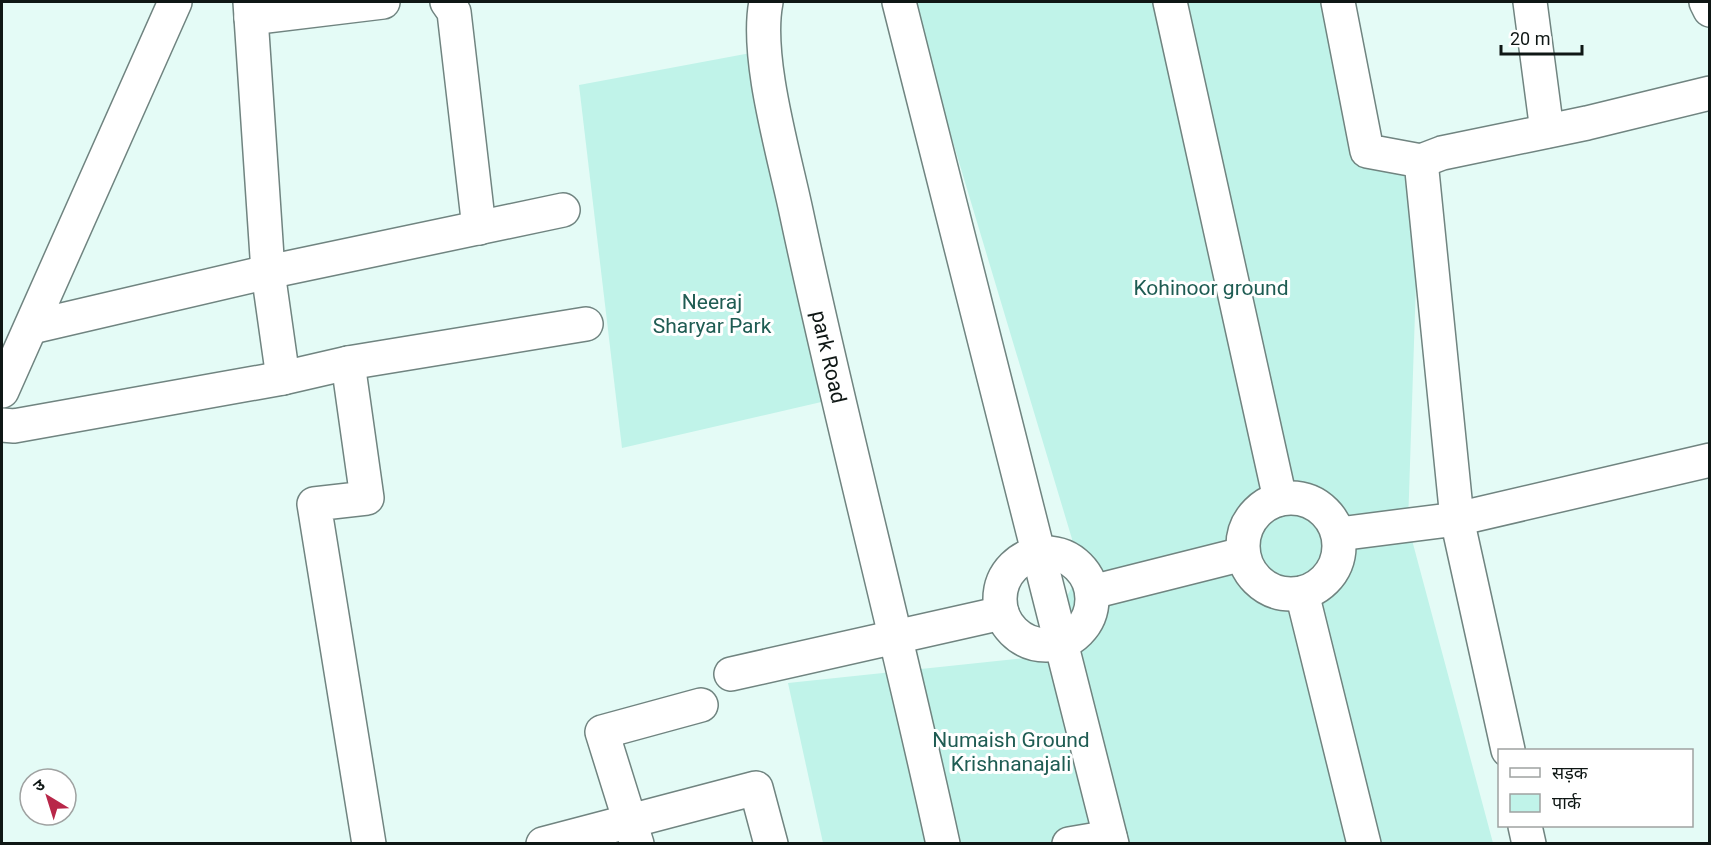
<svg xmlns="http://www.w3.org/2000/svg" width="1711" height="845" font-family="Roboto,'Noto Sans Devanagari',sans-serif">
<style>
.green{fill:#c0f3e9}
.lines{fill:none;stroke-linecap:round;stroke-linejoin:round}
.minor-casing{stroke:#708480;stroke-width:36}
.minor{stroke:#fff;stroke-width:33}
.labels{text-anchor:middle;stroke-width:6;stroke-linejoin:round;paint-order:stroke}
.park-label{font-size:21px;fill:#1f5c53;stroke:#fff}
.street-label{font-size:21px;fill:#0f1715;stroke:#fff}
</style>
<rect width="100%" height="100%" fill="#e4fbf6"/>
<g class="green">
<polygon points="911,2 1337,2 1365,154 1420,161 1408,525 1493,843 823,843 788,683 1044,656 1042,645 1081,569"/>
<polygon points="778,48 830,400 622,448 579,85"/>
</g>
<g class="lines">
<defs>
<g id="minor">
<polyline points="250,2 268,272 283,378"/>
<polyline points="447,2 454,12 479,228"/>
<path id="s1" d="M766 2C755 57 784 154 796 211 841 423 897 632 943 844"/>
<polyline points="899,2 1112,844"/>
<polyline points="1170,2 1280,499"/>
<polyline points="1338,2 1367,151 1421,161 1457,519 1710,460"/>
<polyline points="1530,2 1547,131"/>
<polyline points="1706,2 1710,10"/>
<polyline points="251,18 383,2"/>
<polyline points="1421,161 1442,153 1587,123 1710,93"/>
<polyline points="32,327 268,272 563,210"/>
<polyline points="348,363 367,498 314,504 369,844"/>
<polyline points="2,391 175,2"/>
<polyline points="2,425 14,426 283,378 348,363 586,324"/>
<circle cx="1291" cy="546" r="48"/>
<polyline points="1339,534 1457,519 1508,750"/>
<circle cx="1046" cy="599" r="46"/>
<polyline points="1092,592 1243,554"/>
<polyline points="1302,593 1364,844"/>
<polyline points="731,674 1002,613"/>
<polyline points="1525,826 1529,844"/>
<polyline points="543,844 756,788 771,844"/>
<polyline points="637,844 602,732 701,705"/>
<polyline points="1069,844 1110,837"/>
</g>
</defs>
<use href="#minor" class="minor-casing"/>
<use href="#minor" class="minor"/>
</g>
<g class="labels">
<g class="park-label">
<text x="1211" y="295">Kohinoor ground</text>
<text x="712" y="309">Neeraj<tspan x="712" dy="24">Sharyar Park</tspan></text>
<text x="1011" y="747">Numaish Ground<tspan x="1011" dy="24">Krishnanajali</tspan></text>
</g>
<g class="street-label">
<text dy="7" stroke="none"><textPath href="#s1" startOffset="362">park Road</textPath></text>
</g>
</g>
<rect width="1711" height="845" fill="none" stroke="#0f1715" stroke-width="6"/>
<rect x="1498" y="749" width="195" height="78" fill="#ffffff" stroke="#9fa2a1" stroke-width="1.5"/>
<rect x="1510" y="768" width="30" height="9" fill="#ffffff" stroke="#9fa2a1" stroke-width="1.5"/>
<text x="1552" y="779" font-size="18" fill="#0f1715">सड़क</text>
<rect x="1510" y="794" width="30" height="18" fill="#c0f3e9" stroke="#9fa2a1" stroke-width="1.5"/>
<text x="1552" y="809" font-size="18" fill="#0f1715">पार्क</text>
<g transform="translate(48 797) rotate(322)"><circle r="28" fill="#ffffff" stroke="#9fa2a1" stroke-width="1.5"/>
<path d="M0-4.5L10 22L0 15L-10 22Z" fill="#b82749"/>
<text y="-9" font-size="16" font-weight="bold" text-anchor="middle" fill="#0f1715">उ</text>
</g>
<path d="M1501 45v9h81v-9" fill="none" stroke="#0f1715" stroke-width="3"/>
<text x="1510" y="45" font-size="18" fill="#0f1715" stroke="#ffffff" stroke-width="4.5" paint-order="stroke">20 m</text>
</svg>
